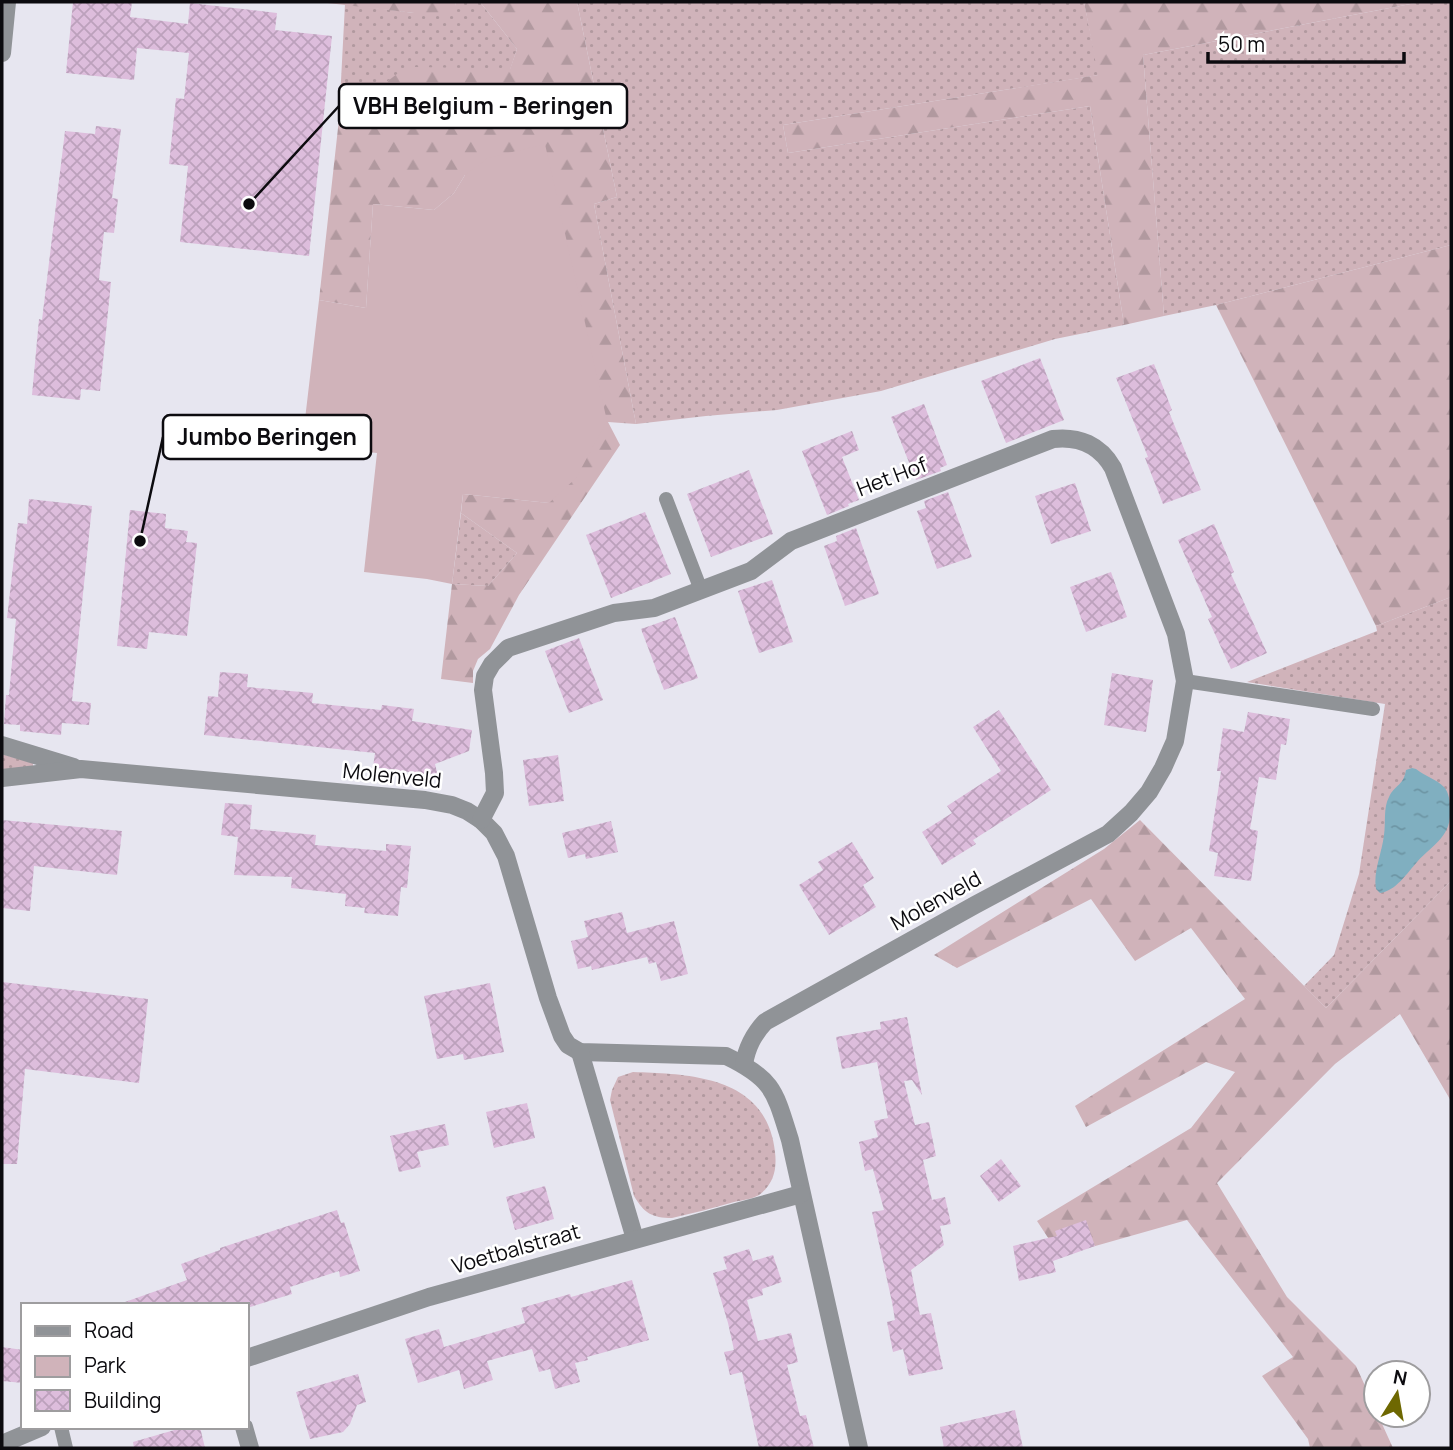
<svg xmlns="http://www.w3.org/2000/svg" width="1453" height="1450" font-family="Manrope,sans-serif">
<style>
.grass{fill:url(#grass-dots)}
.forest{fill:url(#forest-firs)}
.green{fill:#d0b3ba}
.water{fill:url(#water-ripples)}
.building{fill:url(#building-cross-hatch)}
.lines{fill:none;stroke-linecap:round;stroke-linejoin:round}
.service{stroke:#909397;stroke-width:14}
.minor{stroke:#909397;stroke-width:18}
.tertiary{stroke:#909397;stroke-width:18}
.labels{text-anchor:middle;stroke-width:5;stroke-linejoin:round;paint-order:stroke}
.street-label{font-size:21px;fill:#0c0b0f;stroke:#fff}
.leader{fill:none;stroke:#0c0b0f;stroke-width:2.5}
.callout-dot{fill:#0c0b0f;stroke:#fff;stroke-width:2.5}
.callout{fill:#fff;stroke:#0c0b0f;stroke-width:2.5}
.callout-label{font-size:23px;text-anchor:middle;font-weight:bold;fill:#0c0b0f}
</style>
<defs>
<pattern id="grass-dots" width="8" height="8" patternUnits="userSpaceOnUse" patternTransform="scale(1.75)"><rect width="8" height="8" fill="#d0b3ba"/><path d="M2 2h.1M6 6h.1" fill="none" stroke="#b1999f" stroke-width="1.8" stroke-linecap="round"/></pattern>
<pattern id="forest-firs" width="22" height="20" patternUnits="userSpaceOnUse" patternTransform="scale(1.75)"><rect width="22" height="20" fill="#d0b3ba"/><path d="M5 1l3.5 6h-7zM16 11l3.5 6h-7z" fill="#b1999f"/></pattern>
<pattern id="water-ripples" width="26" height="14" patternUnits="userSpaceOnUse" patternTransform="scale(1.75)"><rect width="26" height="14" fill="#80afc0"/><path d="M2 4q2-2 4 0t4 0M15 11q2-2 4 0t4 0" fill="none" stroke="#6d95a4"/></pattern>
<pattern id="building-cross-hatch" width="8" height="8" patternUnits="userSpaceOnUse" patternTransform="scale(1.75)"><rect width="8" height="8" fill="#ddbddc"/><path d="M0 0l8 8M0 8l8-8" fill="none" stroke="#bca1bc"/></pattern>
</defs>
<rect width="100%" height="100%" fill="#e7e6f0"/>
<g class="grass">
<polygon points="455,2 480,2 517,49 510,70 369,105 368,121 339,119 345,4 414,13 456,5"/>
<polygon points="577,2 1084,2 1099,75 783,125 788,153 1090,106 1124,325 1055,339 881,391 777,410 706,416 636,424 594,204 617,197"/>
<polygon points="1421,2 1451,2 1451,245 1216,305 1164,316 1143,55"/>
<polygon points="461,513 517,553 488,586 452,584"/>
<polygon points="1451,597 1451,881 1326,1008 1304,986 1334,955 1359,874 1385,704 1247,682 1377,631 1376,626"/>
<polygon points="2,754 33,763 33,766 15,769 2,769"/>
<path d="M633 1072C693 1074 767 1077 775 1152 777 1169 774 1184 759 1195 753 1199 742 1200 734 1202 714 1208 693 1213 672 1218 652 1218 644 1213 634 1196L610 1100 612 1090 618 1077Z"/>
</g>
<g class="forest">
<polygon points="319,2 455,2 456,5 447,14 414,13"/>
<polygon points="480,2 577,2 617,197 594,204 636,424 608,422 620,445 519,595 490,649 478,659 473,671 473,683 441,679 452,584 488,586 517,553 461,513 463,494 549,503 465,175 454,193 434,210 373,204 366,308 319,300 339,119 368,120 369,105 376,90 397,74 415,67 510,69 517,49"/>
<polygon points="1084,2 1421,2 1143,55 1164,316 1124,325 1090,106 788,153 783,125 1098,75"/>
<polygon points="1451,245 1451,597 1376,626 1216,305"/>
<polygon points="1140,820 1326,1008 1451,881 1451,1101 1400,1014 1335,1064 1217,1183 1287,1297 1356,1366 1376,1410 1376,1415 1378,1415 1393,1448 1310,1448 1308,1439 1262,1376 1293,1357 1187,1220 1060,1256 1037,1221 1191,1128 1235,1072 1206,1062 1086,1127 1075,1106 1245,999 1191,928 1135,961 1091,899 957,968 934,955 1104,849"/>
</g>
<polygon class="green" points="545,144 607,421 576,478 549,503 463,494 452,584 427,579 364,572 377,453 302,445 319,300 366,308 373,204 434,210 454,193 465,175 488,158"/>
<path class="water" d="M1412 768 1416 769C1425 776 1436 779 1444 787 1449 793 1450 801 1450 808 1452 837 1434 843 1417 862 1407 873 1396 891 1380 893L1376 889C1373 871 1382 853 1384 835 1386 823 1383 808 1389 797 1395 784 1403 787 1406 770Z"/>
<g class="building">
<polygon points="73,2 132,2 130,17 188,24 190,3 277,13 275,30 332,36 309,256 180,242 188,166 169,164 176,98 184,99 189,53 137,48 134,80 66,73"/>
<polygon points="96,126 121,129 112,198 118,199 114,233 104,232 99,280 111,282 100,391 81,389 80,400 32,395 39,319 42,320 65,131 95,134"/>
<polygon points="1040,358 1064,420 1006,443 981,381"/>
<polygon points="1154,364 1172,410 1169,412 1201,490 1163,504 1145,458 1148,457 1116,378"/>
<polygon points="924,404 947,465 940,468 941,471 916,480 891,417"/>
<polygon points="852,431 859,450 842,457 859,500 848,504 849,506 827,515 802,451"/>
<polygon points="749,470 773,534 711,557 687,494"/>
<polygon points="1075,483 1091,531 1051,544 1035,496"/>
<polygon points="948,492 972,557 937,569 917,511 926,508 924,501"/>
<polygon points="29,499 92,506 72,701 91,703 89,725 62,723 61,735 20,731 20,725 4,724 6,695 9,695 16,619 7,618 18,523 27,524"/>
<polygon points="130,510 166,514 165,528 188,531 186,542 197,543 187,636 149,632 147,649 117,646"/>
<polygon points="645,512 671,574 611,598 586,535"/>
<polygon points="1214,524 1234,572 1231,574 1267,653 1231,669 1208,619 1212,617 1178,540"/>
<polygon points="856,528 879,594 845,606 824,546 837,541 836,536"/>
<polygon points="1111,572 1127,617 1086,632 1070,587"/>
<polygon points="772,580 793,642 759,653 738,591"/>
<polygon points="675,617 698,678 664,690 641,629"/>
<polygon points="579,638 603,700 569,713 545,651"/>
<polygon points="220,672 248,674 247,687 313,693 312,703 381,710 382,705 414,709 412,721 472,730 469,751 435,764 438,776 373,767 375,753 204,735 208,696 218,697"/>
<polygon points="1112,673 1153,680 1146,732 1104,725"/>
<polygon points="999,710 1051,790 973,840 976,844 942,865 922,832 952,813 947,806 1001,771 973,727"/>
<polygon points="1248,712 1290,719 1286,745 1281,744 1276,780 1259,777 1250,829 1258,831 1251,881 1214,876 1218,853 1209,851 1221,771 1217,771 1223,728 1244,732"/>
<polygon points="558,755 564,801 529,806 523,760"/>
<polygon points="225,803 252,805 250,829 316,835 315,845 386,851 386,844 411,846 407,888 401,887 398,916 364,913 365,908 345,906 346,894 291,888 292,877 234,875 238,837 221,835"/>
<polygon points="2,820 122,831 117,875 34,866 30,911 2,908"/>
<polygon points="611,821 618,852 586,859 585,854 568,858 562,833"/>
<polygon points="852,842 874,878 863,885 876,907 829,935 799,885 823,870 818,862"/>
<polygon points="622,912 627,933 674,921 688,974 661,981 656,962 649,964 647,957 592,970 591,966 578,969 571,941 588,937 584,921"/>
<polygon points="2,982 148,999 139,1083 25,1069 17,1164 2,1164"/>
<polygon points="490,983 504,1052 464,1060 463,1054 437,1059 424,996"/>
<polygon points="907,1017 922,1095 912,1080 904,1081 915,1125 929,1122 936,1156 923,1160 932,1200 945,1197 951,1224 940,1226 944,1245 911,1270 920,1315 931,1313 943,1369 909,1376 903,1349 893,1352 887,1322 895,1320 892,1302 872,1212 884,1210 873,1169 865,1171 859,1142 878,1137 874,1121 888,1118 877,1062 842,1069 836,1037 881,1029 880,1022"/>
<polygon points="527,1103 535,1138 494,1148 486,1112"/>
<polygon points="445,1124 449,1145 417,1152 421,1167 399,1172 390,1136"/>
<polygon points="1001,1159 1021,1186 999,1202 980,1176"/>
<polygon points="545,1186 554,1219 515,1230 506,1197"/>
<polygon points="337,1210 341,1223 344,1222 360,1271 340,1277 339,1271 290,1287 292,1294 247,1308 247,1305 126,1305 125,1302 187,1280 181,1264 220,1250 220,1248"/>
<polygon points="1086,1220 1095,1246 1053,1261 1056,1272 1019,1281 1013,1246 1057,1236 1055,1231"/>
<polygon points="749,1249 753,1261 773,1255 782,1282 762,1289 763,1295 747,1300 758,1341 791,1333 798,1362 787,1365 800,1416 806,1415 814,1448 759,1448 742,1372 730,1375 724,1352 734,1350 728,1323 713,1273 727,1269 723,1257"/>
<polygon points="632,1280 649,1340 587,1357 588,1360 575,1363 580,1382 555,1389 550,1369 539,1372 532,1349 487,1361 493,1380 464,1389 459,1370 418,1383 405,1339 439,1329 444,1347 525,1323 521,1308 570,1294 571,1297"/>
<polygon points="2,1347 23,1350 23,1383 2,1381"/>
<polygon points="358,1374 366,1402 357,1405 350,1424 343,1432 310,1439 296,1392"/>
<polygon points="1015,1410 1023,1448 944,1448 940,1427"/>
<polygon points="185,1427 200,1427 205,1448 134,1448 133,1442"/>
</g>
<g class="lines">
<g class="service">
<polyline points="666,499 701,590"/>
<polyline points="1185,681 1373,709"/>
<polyline points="61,1427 66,1448"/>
</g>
<g class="minor">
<polyline points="2,745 74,767"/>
<path d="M2 778 81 769 425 800 452 805 467 811 481 820 494 833 506 856 548 998 562 1036 568 1045 580 1052 726 1056C774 1079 775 1092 790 1140L859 1448"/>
<path d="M481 820 495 793 494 773 483 690 485 676 492 664 508 648 614 613 654 608 751 571 791 541 1053 439C1079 436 1100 445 1113 468L1176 634 1185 681 1175 741 1163 768 1149 792 1131 813 1108 834 975 905 765 1022C753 1035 747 1047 744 1064"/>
<polyline points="580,1052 635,1239"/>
<polyline points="247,1358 429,1297 801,1194"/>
<polyline points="244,1427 250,1448"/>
<polyline points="2,1444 42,1427"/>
</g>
<polyline class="tertiary" points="2,53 7,2"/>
</g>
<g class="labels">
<g class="street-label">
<text transform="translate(892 477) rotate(-21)" y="7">Het Hof</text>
<text transform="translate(392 776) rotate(6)" y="7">Molenveld</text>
<text transform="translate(936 901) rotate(-29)" y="7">Molenveld</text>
<text transform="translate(516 1249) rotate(-16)" y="7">Voetbalstraat</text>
</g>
</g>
<path class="leader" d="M249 204L339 106M140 541L163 437"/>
<g class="callout-dot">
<circle cx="249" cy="204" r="7"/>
<circle cx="140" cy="541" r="7"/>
</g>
<g class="callout">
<rect x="339" y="84" width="288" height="44" rx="7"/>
<rect x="163" y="415" width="208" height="44" rx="7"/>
</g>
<g class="callout-label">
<text x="483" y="114">VBH Belgium - Beringen</text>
<text x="267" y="445">Jumbo Beringen</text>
</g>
<rect width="1453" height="1450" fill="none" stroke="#0c0b0f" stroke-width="7"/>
<rect x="21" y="1303" width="228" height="126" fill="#ffffff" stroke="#9e9d9f" stroke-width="2"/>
<rect x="35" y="1326" width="35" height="10" fill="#909397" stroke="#9e9d9f" stroke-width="2"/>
<text x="84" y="1338" font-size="21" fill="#0c0b0f">Road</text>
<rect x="35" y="1356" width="35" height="21" fill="#d0b3ba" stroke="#9e9d9f" stroke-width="2"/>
<text x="84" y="1373" font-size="21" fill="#0c0b0f">Park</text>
<rect x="35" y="1390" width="35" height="21" fill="url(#building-cross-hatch)" stroke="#9e9d9f" stroke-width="2"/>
<text x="84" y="1408" font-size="21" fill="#0c0b0f">Building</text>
<g transform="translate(1397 1394) rotate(11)"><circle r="33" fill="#ffffff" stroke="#9e9d9f" stroke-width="2"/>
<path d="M0-5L12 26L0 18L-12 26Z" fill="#6e6801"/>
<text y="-10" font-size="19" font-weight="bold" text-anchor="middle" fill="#0c0b0f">N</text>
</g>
<path d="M1208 52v10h196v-10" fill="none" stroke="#0c0b0f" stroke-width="3.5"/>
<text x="1218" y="52" font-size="21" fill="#0c0b0f" stroke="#ffffff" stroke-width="5" paint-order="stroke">50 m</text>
</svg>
